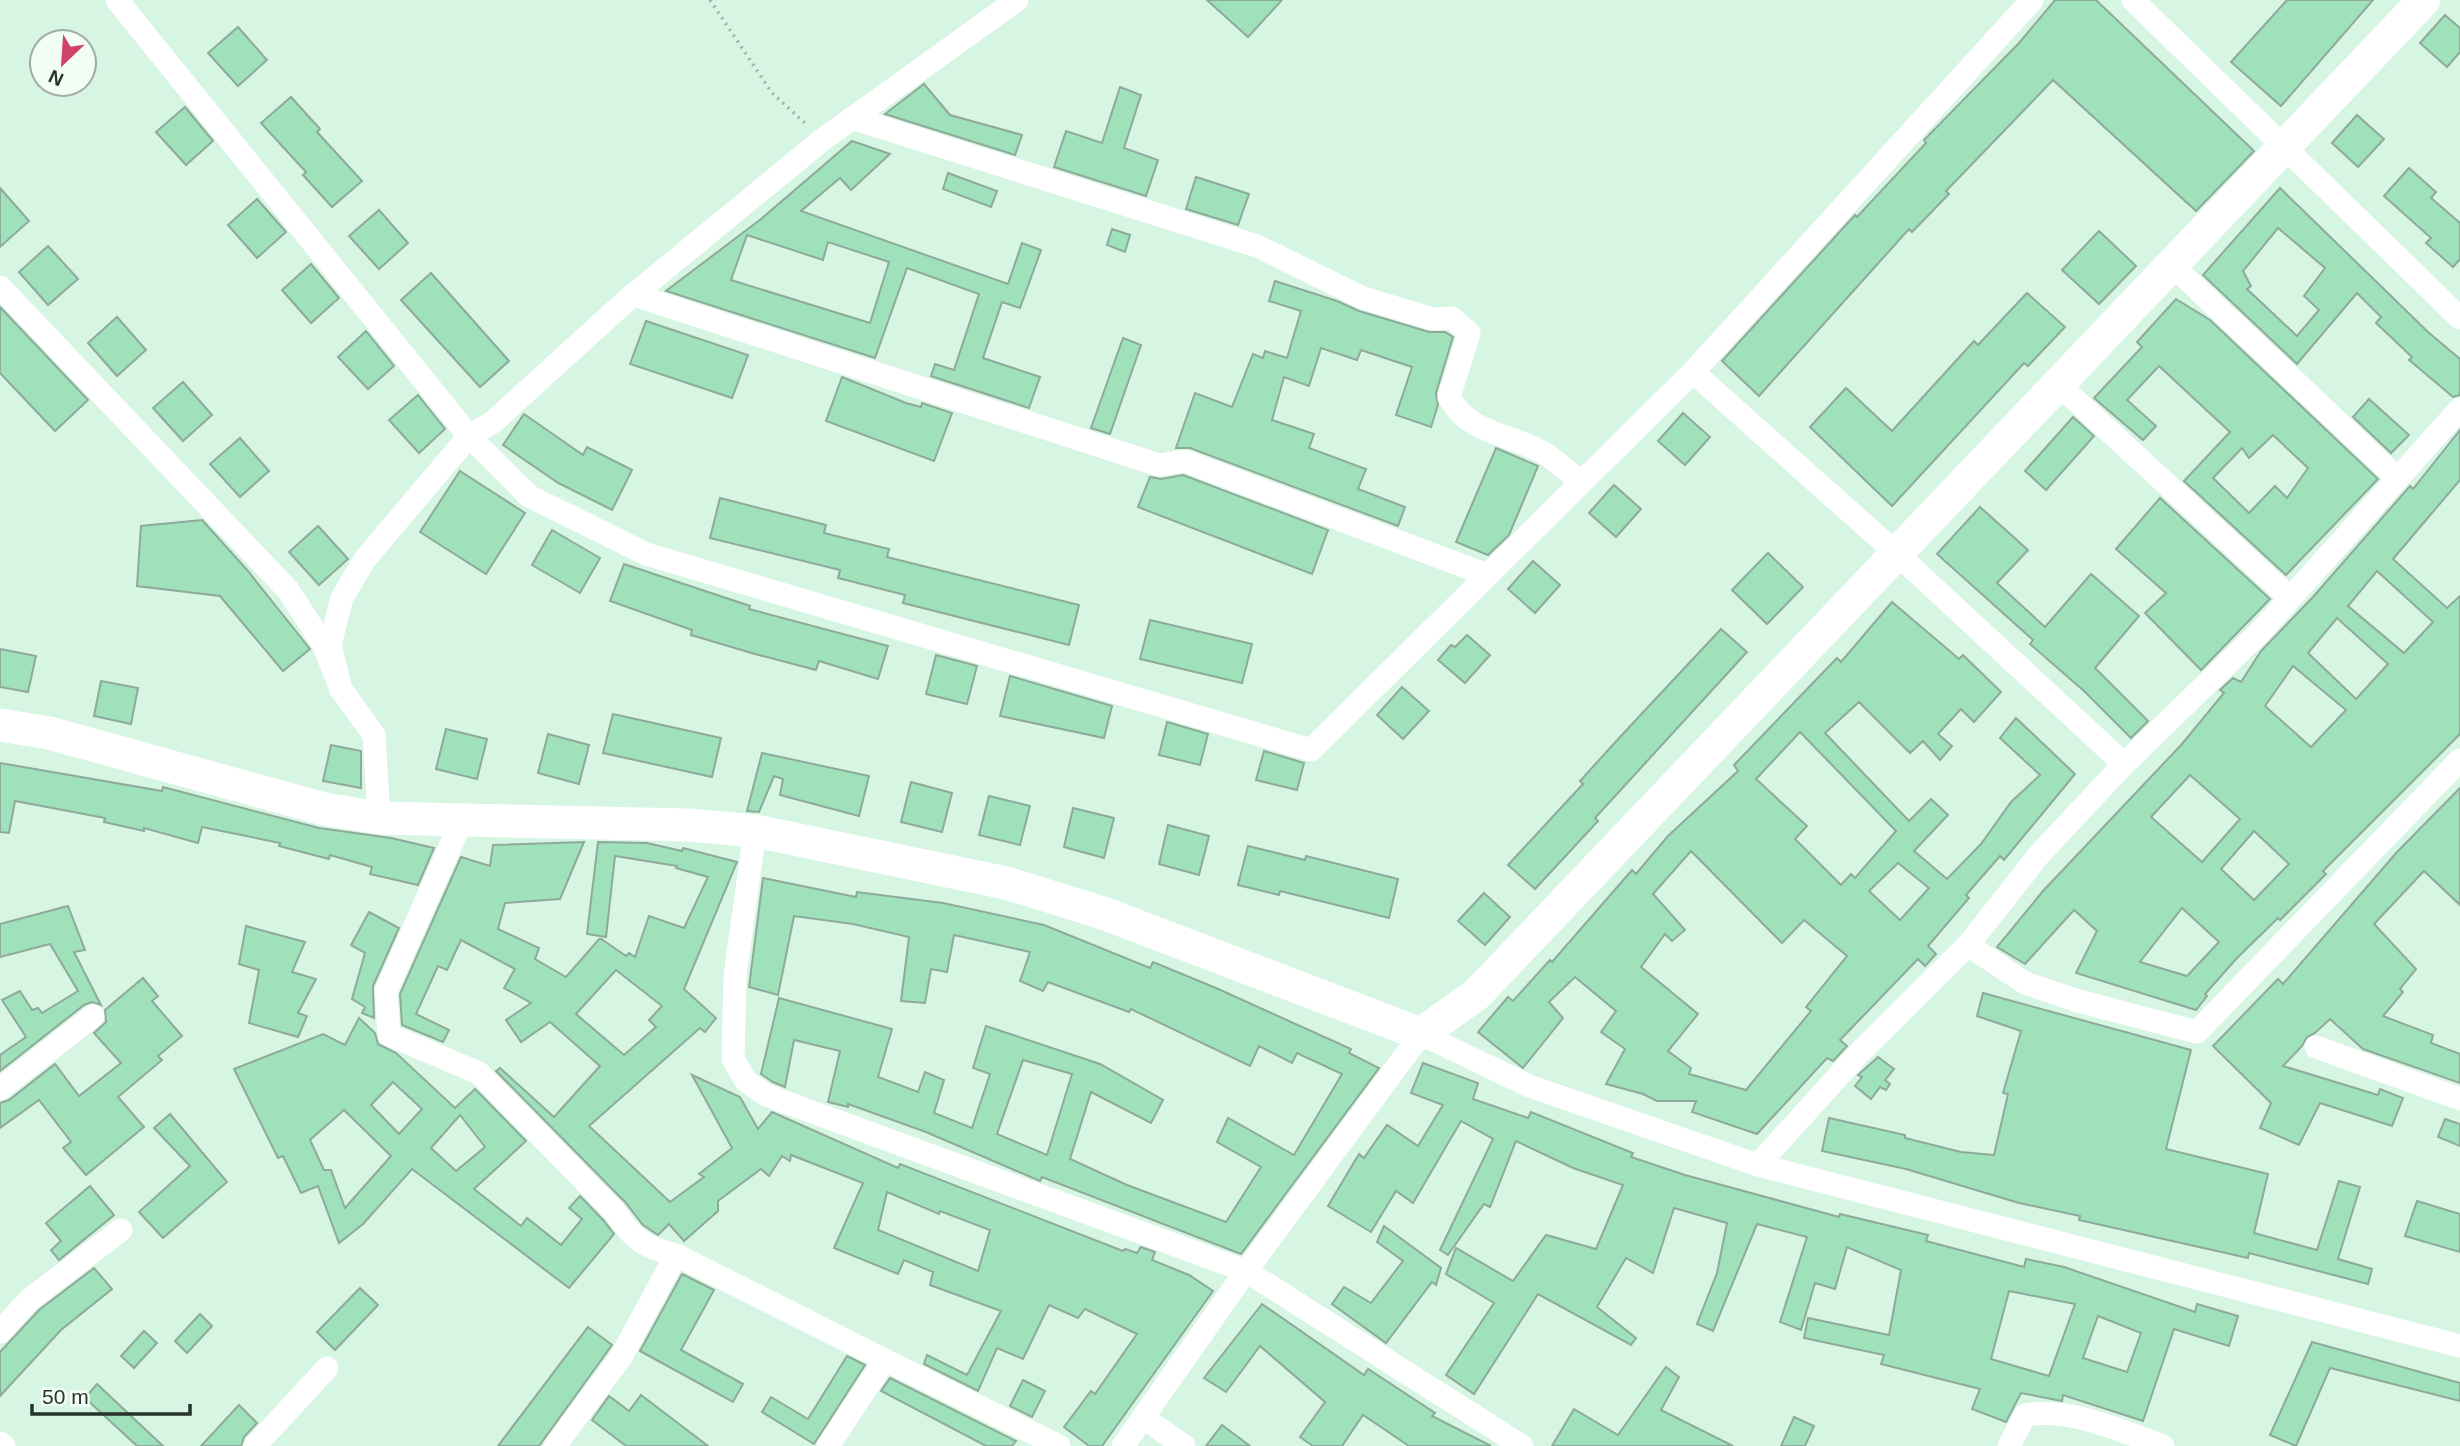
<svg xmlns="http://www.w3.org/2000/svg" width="2460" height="1446" font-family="Helvetica,sans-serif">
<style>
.building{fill:#9ee1bb;stroke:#8eaa99;stroke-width:2;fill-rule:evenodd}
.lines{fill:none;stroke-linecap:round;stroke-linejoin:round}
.path{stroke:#9cb4a5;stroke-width:3.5;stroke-dasharray:2 5;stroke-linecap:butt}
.street{stroke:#fff;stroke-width:23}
.secondary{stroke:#fff;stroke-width:33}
</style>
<rect width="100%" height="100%" fill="#d7f5e3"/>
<g class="building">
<polygon points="1207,0 1282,0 1248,37"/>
<polygon points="2055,0 2096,0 2254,151 2196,211 2053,80 1946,191 1949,194 1912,232 1909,229 1759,396 1722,361 1855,215 1857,217 1926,143 1924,140 2019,43"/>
<polygon points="2287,0 2373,0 2281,106 2231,62"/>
<polygon points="2445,15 2460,28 2460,52 2447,67 2420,43"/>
<polygon points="238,27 267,60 238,86 208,53"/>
<polygon points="924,84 950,115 1022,135 1015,155 885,114"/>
<polygon points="1120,87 1141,95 1124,148 1158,160 1146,196 1054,167 1066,131 1102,143"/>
<polygon points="291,97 320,129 317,132 362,181 332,207 303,175 306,172 261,123"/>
<polygon points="185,107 213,141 186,165 156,132"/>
<polygon points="2357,115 2384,139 2358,167 2332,143"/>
<path d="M852 141 890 154 851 190 840 178 801 211 1008 284 1022 243 1041 250 1020 308 1002 302 983 358 1040 377 1029 408 931 376 935 364 954 370 979 294 907 268 875 358 666 291 761 219ZM747 235 823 260 828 242 889 262 870 323 731 280Z"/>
<polygon points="2409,168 2436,192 2431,198 2460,223 2460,259 2453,267 2426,243 2431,238 2384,196"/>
<polygon points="948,173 997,191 991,207 943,189"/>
<polygon points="1196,177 1249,194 1238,225 1186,209"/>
<polygon points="0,188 29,221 0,247"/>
<path d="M2280 188 2428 332 2460 359V395L2453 397 2409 360 2412 357 2376 323 2381 317 2357 293 2297 364 2203 275ZM2278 228 2325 268 2304 296 2319 310 2297 336 2247 289 2251 286 2243 271Z"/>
<polygon points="257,199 286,232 257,258 228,225"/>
<polygon points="379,210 408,243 379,269 349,236"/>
<polygon points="1112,229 1130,235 1125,252 1107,245"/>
<polygon points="2099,231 2136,266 2099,304 2062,270"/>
<polygon points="48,246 78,279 48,305 19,272"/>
<polygon points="311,264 339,298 311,323 282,290"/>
<polygon points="431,273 509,361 480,387 401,300"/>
<polygon points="1275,281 1337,301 1359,311 1429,332 1445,332 1453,337 1436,393 1438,405 1431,427 1396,415 1412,367 1361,350 1357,360 1321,348 1309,386 1284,377 1272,420 1314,434 1309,448 1366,469 1358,489 1405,507 1398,526 1190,448 1176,448 1195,393 1232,407 1253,354 1263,358 1265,351 1287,358 1301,311 1269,301"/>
<polygon points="2027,293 2065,327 2028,366 2024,363 1892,506 1810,427 1846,388 1892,431 1974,341 1978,345"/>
<path d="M2176 299 2210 320 2378 479 2286 575 2184 481 2230 432 2159 366 2127 400 2156 426 2143 440 2094 398 2142 347 2137 342ZM2273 435 2308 468 2287 498 2275 486 2249 513 2213 478 2242 448 2249 458Z"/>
<polygon points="0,307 88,400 55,431 0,373"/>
<polygon points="117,317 146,350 117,376 88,343"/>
<polygon points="646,321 748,355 732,398 630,364"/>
<polygon points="366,331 394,366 368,389 338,357"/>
<polygon points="1123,338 1141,345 1110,434 1091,428"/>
<polygon points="842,377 906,403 921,407 922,403 952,413 934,461 826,421"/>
<polygon points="183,382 212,415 183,441 153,408"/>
<polygon points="418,395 445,429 419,453 389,420"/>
<polygon points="2369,399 2409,435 2391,453 2353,417"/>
<polygon points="1683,413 1710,437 1685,465 1658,441"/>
<polygon points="524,414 583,455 587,447 632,470 612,510 558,483 503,445"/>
<polygon points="2073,417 2094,436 2046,490 2025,471"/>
<path d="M2460 430V480L2393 559 2447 608 2460 596V734L2323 871 2326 874 2280 920 2278 918 2237 958 2205 994 2207 996 2196 1010 2076 973 2097 931 2074 910 2025 964 1997 947 2043 891 2182 744 2224 693 2220 690 2233 678 2241 682 2261 651 2313 597 2410 486 2413 489ZM2377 571 2433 622 2404 653 2348 606ZM2337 618 2388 664 2356 699 2308 653ZM2293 666 2346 710 2311 747 2265 706ZM2190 775 2240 819 2202 862 2151 817ZM2254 831 2289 864 2254 900 2221 869ZM2182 908 2219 942 2187 976 2140 962Z"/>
<polygon points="240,438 269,471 240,497 210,464"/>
<polygon points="1496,448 1538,466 1509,535 1488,555 1456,542"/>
<polygon points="460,471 525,513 486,574 420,532"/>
<polygon points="1183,475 1328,530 1312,574 1138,507 1150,477 1161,479"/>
<polygon points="1614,485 1641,509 1616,537 1589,513"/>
<polygon points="720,498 826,525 824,533 889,549 887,557 1079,605 1069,645 903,603 905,595 838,578 840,570 710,538"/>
<polygon points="2160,498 2270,599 2201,670 2145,613 2166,593 2116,549"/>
<polygon points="1980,507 2028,550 1997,583 2045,627 2091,574 2139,616 2095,668 2148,721 2131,738 2084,691 2030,644 2033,640 1937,554"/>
<polygon points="202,520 248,571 310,649 283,671 220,596 137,586 141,526"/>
<polygon points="318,526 348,559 319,585 289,552"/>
<polygon points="552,530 600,558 580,593 532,565"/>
<polygon points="1768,553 1803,587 1767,624 1732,590"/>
<polygon points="1533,561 1560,585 1535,613 1508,589"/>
<polygon points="624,564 750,606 749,609 888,646 878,679 819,661 816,670 755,654 691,635 692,630 610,601"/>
<path d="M1892 602 1959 659 1963 655 2001 692 1974 722 1961 709 1938 734 1952 746 1940 760 1923 741 1910 753 1859 702 1825 733 1909 821 1931 799 1948 815 1914 851 1947 879 1981 844 2011 802 2040 775 2000 738 2016 718 2075 774 2004 860 2000 856 1966 895 1969 898 1928 946 1936 954 1925 966 1918 959 1840 1040 1847 1046 1833 1061 1827 1058 1757 1134 1692 1112 1696 1101H1657L1643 1094 1606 1084 1625 1049 1601 1032 1616 1011 1575 977 1549 1002 1563 1018 1523 1068 1478 1032 1508 997 1513 1001 1550 960 1552 962 1632 870 1636 874 1668 836 1738 771 1734 765 1837 658 1841 662ZM1800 732 1896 831 1855 878 1851 874 1841 885 1795 839 1807 826 1756 779ZM1691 851 1782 943 1804 920 1847 956 1806 1007 1811 1011 1746 1090 1689 1074 1691 1068 1668 1051 1698 1014 1641 967 1665 934 1672 941 1685 930 1653 894ZM1898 863 1929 888 1900 920 1869 891Z"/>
<polygon points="1150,620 1252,644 1242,683 1140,659"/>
<polygon points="1721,629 1747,652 1595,818 1598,821 1535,889 1508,865 1583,784 1580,781 1620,737"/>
<polygon points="1467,635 1490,655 1465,683 1438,660 1451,645 1455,647"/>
<polygon points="0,649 36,656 28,692 0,687"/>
<polygon points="936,655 977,666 967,704 926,694"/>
<polygon points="1010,676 1112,706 1104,738 1000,716"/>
<polygon points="101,681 138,688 131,724 94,716"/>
<polygon points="1402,687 1429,711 1403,739 1377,715"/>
<polygon points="613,714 721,738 712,777 603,753"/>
<polygon points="1167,722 1208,734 1200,765 1159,755"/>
<polygon points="446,729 487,739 477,779 436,769"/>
<polygon points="548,734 589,745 579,784 538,773"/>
<polygon points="331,745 361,751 361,788 323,781"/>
<polygon points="1264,751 1304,763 1297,790 1256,780"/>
<polygon points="762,753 869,776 859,816 780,795 783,779 774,776 759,812 747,811"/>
<polygon points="0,763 162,791 163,787 319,828 391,838 434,848 418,885 370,874 372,867 330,855 329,859 279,846 280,843 202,827 198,843 144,828 144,831 104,822 105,818 15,801 9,833 0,832"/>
<polygon points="911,782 952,793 942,832 901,822"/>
<polygon points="2460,788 2460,905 2424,871 2374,924 2416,969 2400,989 2403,992 2383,1016 2433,1035 2431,1043 2460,1054 2460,1083 2363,1049 2330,1019 2315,1033 2307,1037 2302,1046 2283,1066 2378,1095 2380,1089 2403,1098 2392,1126 2320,1103 2299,1145 2260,1128 2271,1103 2213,1046 2278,979 2283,984 2397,852"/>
<polygon points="989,796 1030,806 1020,845 979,835"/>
<polygon points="1073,808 1114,818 1104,858 1064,847"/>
<polygon points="1168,825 1209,836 1199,875 1159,864"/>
<path d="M584 842 560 899 505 903 498 929 539 948 535 959 566 977 600 938 626 956 629 953 635 957 649 916 684 928 708 877 676 868 677 866 615 856 606 937 587 934 598 842 647 843 682 851 683 848 737 862 684 989 716 1018 705 1032 700 1028 589 1126 670 1202 704 1177 699 1174 732 1148 692 1075 740 1097 758 1129 772 1112 898 1168 900 1164 1123 1251 1125 1249 1137 1253 1141 1247 1155 1252 1152 1260 1189 1275 1213 1291 1102 1446H1089L1064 1427 1091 1391 1095 1394 1137 1334 1085 1309 1078 1318 1049 1305 1023 1359 997 1348 978 1391 924 1364 927 1355 967 1375 1001 1311 930 1285 933 1272 904 1260 898 1274 834 1248 863 1183 791 1155 790 1161 782 1156 769 1176 761 1169 718 1201V1211L684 1241 669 1224 658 1235 643 1225 625 1202 496 1071 500 1068 554 1117 600 1066 550 1022 521 1042 506 1020 531 1003 504 988 515 969 461 940 447 970 438 966 416 1014 449 1030 443 1042 402 1025 400 994 461 857 490 866 493 845ZM616 970 662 1006 649 1020 656 1027 624 1055 576 1014ZM887 1192 939 1214 940 1211 990 1230 978 1271 878 1230Z"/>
<polygon points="1248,846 1305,860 1306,856 1398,879 1389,918 1280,891 1279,895 1238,885"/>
<path d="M763 878 856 897 857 892 943 903 1044 925 1150 968 1153 962 1216 988 1351 1049 1349 1053 1379 1068 1241 1254 1042 1177 1040 1181 926 1132 848 1104V1107L828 1102 840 1051 794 1040 785 1087 773 1082 761 1074 779 998 892 1029 878 1077 918 1092 925 1072 944 1080 934 1113 972 1128 990 1074 973 1068 986 1026 1100 1064 1163 1100 1151 1123 1091 1092 1070 1159 1127 1185 1226 1222 1261 1167 1217 1142 1228 1118 1294 1155 1342 1074 1297 1053 1292 1063 1259 1046 1250 1066 1131 1009 1129 1012 1048 982 1043 991 1020 981 1030 952 954 935 947 972 931 969 925 1003 901 1001 909 937 853 924 794 916 778 995 749 987ZM1023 1060 1072 1074 1047 1155 997 1134Z"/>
<polygon points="1484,893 1510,917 1485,945 1458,921"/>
<polygon points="68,906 85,950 74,952 101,1005 92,1002 84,1005 0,1071 0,1055 26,1037 2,1000 20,991 32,1010 38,1008 42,1013 78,991 50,944 0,957 0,924"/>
<polygon points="369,912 399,928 373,986 374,1018 362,1013 365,1007 352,999 365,953 351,945"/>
<polygon points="246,926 305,942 292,972 316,979 298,1013 307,1016 298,1037 249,1023 259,970 239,964"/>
<polygon points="143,978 158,996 152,1001 182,1036 158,1056 162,1060 118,1097 144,1127 86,1175 63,1148 71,1142 39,1100 0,1128 0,1103 9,1100 55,1064 79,1096 121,1063 94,1033 106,1022 105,1010"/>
<polygon points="1983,993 2191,1050 2166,1149 2268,1174 2254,1233 2317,1250 2339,1181 2360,1187 2338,1259 2372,1269 2368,1284 2249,1253 2248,1258 2079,1220 2080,1216 2019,1203 1906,1169 1822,1151 1829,1118 1905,1135 1905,1138 1961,1152 1994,1155 2008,1094 2003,1093 2021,1031 1977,1016"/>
<path d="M359 1018 375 1033 378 1044 396 1053 455 1108 475 1089 526 1141 474 1189 521 1226 527 1218 561 1245 582 1219 569 1208 580 1196 604 1221 614 1234 569 1288 412 1169 363 1224 339 1243 318 1186 301 1193 283 1156 278 1158 234 1069 323 1034 345 1045ZM393 1082 422 1109 399 1134 371 1105ZM344 1110 391 1156 345 1208 331 1170H324L310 1140ZM460 1115 485 1147 456 1171 431 1148Z"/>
<polygon points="1878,1057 1894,1069 1885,1080 1890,1084 1886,1090 1880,1087 1871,1099 1855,1086 1862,1077 1858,1075"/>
<path d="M1423 1063 1478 1083 1473 1099 1528 1118 1531 1112 1633 1153 1631 1157 1685 1175 1839 1217 1840 1214 1928 1235 1926 1241 2024 1267 2026 1259 2064 1267 2195 1312 2197 1304 2238 1316 2229 1346 2174 1329 2143 1421 2063 1395 2062 1401 2021 1393 2006 1422 1972 1409 1980 1389 1881 1364 1884 1355 1804 1338 1808 1318 1889 1335 1901 1270 1847 1247 1835 1289 1815 1283 1801 1330 1780 1322 1807 1237 1757 1224 1713 1331 1697 1324 1717 1273 1727 1223 1674 1208 1653 1273 1626 1258 1597 1307 1636 1338 1631 1345 1538 1294 1474 1394 1446 1375 1494 1303 1446 1274 1456 1248 1513 1281 1546 1235 1596 1249 1623 1185 1573 1168 1516 1141 1490 1207 1484 1204 1448 1255 1440 1250 1493 1139 1461 1121 1413 1203 1396 1191 1371 1232 1328 1206 1359 1154 1364 1158 1387 1125 1418 1146 1443 1105 1411 1093ZM2009 1291 2075 1304 2049 1376 1991 1359ZM2098 1316 2141 1333 2127 1372 2083 1358Z"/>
<polygon points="170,1114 227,1182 163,1238 139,1212 190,1166 154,1128"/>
<polygon points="2445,1119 2460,1124 2460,1146 2438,1137"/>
<polygon points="90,1186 114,1215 59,1260 51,1250 61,1241 46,1223"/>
<polygon points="2417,1201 2460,1214 2460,1252 2405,1236"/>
<polygon points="1384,1226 1441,1268 1436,1285 1432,1282 1386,1343 1332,1304 1344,1287 1371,1303 1403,1261 1377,1242"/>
<polygon points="94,1268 112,1289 61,1330 0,1396 0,1352 39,1310"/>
<polygon points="682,1274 714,1290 681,1350 743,1384 733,1402 640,1351"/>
<polygon points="360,1288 378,1305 335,1350 317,1332"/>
<polygon points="1262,1304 1364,1375 1368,1369 1435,1413 1432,1416 1491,1446 1409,1446 1363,1415 1342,1446 1313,1446 1300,1437 1325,1402 1260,1346 1226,1392 1204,1378"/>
<polygon points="200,1314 212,1326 187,1353 175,1341"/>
<polygon points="588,1327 612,1345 539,1446 498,1446"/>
<polygon points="144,1331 157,1343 134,1368 121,1356"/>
<polygon points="2312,1342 2460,1383 2460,1401 2330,1368 2296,1446 2270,1435"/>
<polygon points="847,1356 865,1365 814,1444 762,1412 771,1397 808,1419"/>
<polygon points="1666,1367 1679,1377 1661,1410 1733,1446 1552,1446 1574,1409 1618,1435"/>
<polygon points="890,1378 1016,1441 1012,1446 986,1446 881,1391"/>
<polygon points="1023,1380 1045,1391 1032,1417 1010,1406"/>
<polygon points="97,1384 163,1446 137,1446 85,1398"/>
<polygon points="641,1395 708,1446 626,1446 592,1420 609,1396 629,1411"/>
<polygon points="239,1405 257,1423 244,1437 241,1446 201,1446"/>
<polygon points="1794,1417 1814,1426 1805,1446 1781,1446"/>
<polygon points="1222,1425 1250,1446 1206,1446"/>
</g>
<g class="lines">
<polyline class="path" points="710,0 772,93 806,124"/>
<g class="street">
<polyline points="117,0 469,436 529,496 646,554 1311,750 1693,372 2032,0"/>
<polyline points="2133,0 2460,318"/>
<path d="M852 118 1257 246 1363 298 1433 319 1452 318 1469 333 1449 397C1467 433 1510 434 1542 452 1556 460 1568 472 1581 482"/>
<polyline points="2172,265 2397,478"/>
<polyline points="0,287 288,590 323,644 341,689 374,735 379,818"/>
<polyline points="634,295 1159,465 1185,461 1487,575"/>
<polyline points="1693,372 1896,553 2124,764"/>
<polyline points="2058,384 2290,598"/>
<polyline points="341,689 330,645 342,598 365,559 469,436 493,422 626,301 822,140 1017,0"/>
<path d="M462 820 386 991 389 1035 479 1073 615 1212C632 1239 646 1248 676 1255"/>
<polyline points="755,831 735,976 733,1059 746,1081 766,1095 1246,1271 1522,1446"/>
<polyline points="1968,945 2025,983 2078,1001 2197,1032 2460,760"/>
<polyline points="2316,1047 2460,1099"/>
<polyline points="0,1089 93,1016"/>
<polyline points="1758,1165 1862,1050 1968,945 2038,856 2124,764 2259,633 2460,409"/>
<polyline points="0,1332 29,1300 121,1230"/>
<polyline points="1144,1418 1184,1446"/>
<polyline points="0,1443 4,1446"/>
<polyline points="255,1446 327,1368"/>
<polyline points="555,1446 621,1357 676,1255 885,1360"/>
<polyline points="828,1446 885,1360 1059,1446"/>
<polyline points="1123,1446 1246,1271 1421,1034 1529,1086 1758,1165 2460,1346"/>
<path d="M2009 1446 2025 1415C2070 1407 2121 1431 2163 1446"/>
</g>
<polyline class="secondary" points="0,725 49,733 324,809 379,818 689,825 755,831 1006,883 1103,913 1421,1034 1477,994 2424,0"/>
</g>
<g transform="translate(63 63) rotate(205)"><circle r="33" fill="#f2fdf6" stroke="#a1aca5" stroke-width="2"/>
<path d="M0-5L12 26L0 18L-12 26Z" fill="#d14268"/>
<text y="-10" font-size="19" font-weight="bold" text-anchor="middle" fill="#27322b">N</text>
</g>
<path d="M32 1404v10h158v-10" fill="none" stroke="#27322b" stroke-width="3.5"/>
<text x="42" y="1404" font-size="21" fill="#27322b" stroke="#f2fdf6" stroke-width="5" paint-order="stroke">50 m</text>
</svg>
